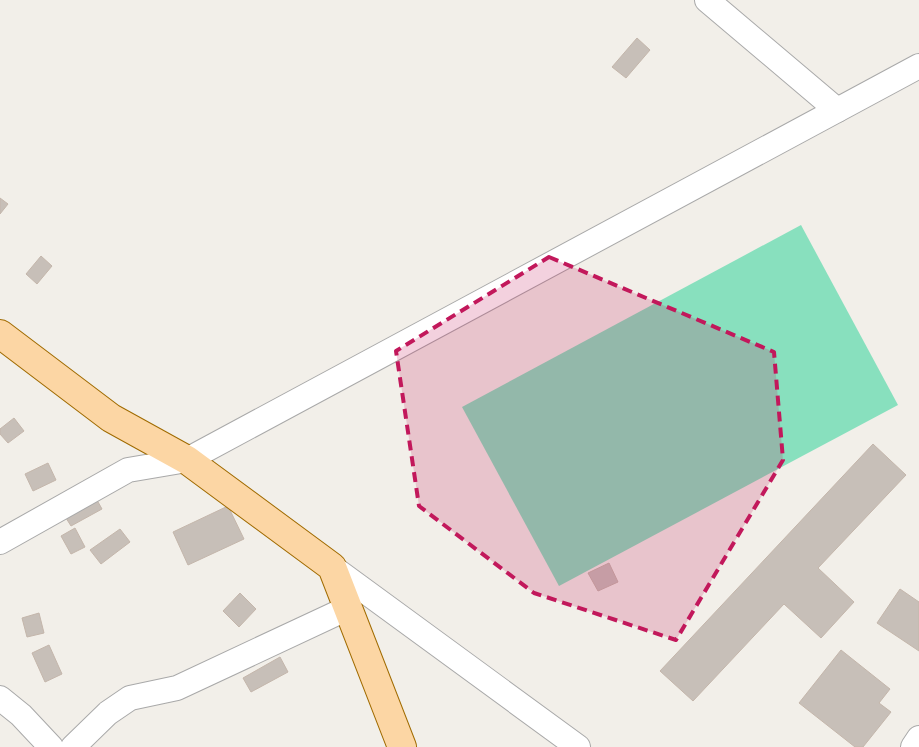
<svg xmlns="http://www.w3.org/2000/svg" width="919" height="747" font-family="Poppins,sans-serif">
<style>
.pitch{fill:#88e0be}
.building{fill:#c7bfb8;stroke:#c4b6ab}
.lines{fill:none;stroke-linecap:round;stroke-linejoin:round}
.minor-casing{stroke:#a9a9a9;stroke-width:26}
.major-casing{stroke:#a06b00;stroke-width:30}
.minor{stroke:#fff;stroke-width:24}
.major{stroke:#fcd6a4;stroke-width:28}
.marked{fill:#c2185b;fill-opacity:0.2;stroke:#c2185b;stroke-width:4;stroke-dasharray:10 6;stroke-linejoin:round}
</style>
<rect width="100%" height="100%" fill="#f2efe9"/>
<polygon class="pitch" points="801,225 898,405 559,586 462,407"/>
<g class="building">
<polygon points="637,38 650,50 626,78 612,67"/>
<polygon points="0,198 8,204 0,214"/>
<polygon points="41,256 52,266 37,284 26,274"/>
<polygon points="14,418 24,431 8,443 0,434 0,429"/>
<polygon points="873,444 906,475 818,568 854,602 821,638 784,604 693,701 660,671"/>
<polygon points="48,463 56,480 33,491 25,474"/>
<polygon points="93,493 102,509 71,526 61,510"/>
<polygon points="228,506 244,539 188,565 173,532"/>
<polygon points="75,528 85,547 71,554 61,536"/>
<polygon points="120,529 130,542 101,564 90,550"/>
<polygon points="609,563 618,582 598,591 588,573"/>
<polygon points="900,589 919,602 919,651 877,623"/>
<polygon points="240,593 256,609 239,627 223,611"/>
<polygon points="39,613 44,633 27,637 22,618"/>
<polygon points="49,645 62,674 45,682 32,653"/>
<polygon points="841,650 890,689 879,703 891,712 863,747 855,747 799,703"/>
<polygon points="280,657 288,672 251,692 243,678"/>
</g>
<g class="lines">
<defs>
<g id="minor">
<polyline points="707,0 837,110"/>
<polyline points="0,542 128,470 187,460 919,66"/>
<polyline points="332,567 578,747"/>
<polyline points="0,698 21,715 51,747"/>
<polyline points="73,747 108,713 130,698 177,688 348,608"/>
<polyline points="913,747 919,738"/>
</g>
<polyline id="major" points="0,334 111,418 187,460 332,567 402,747"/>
</defs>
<use href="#minor" class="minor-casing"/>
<use href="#major" class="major-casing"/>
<use href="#minor" class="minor"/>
<use href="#major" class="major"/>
</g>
<path class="marked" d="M549 257 774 352 783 460 676 640 534 593 419 506 396 351Z"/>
</svg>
